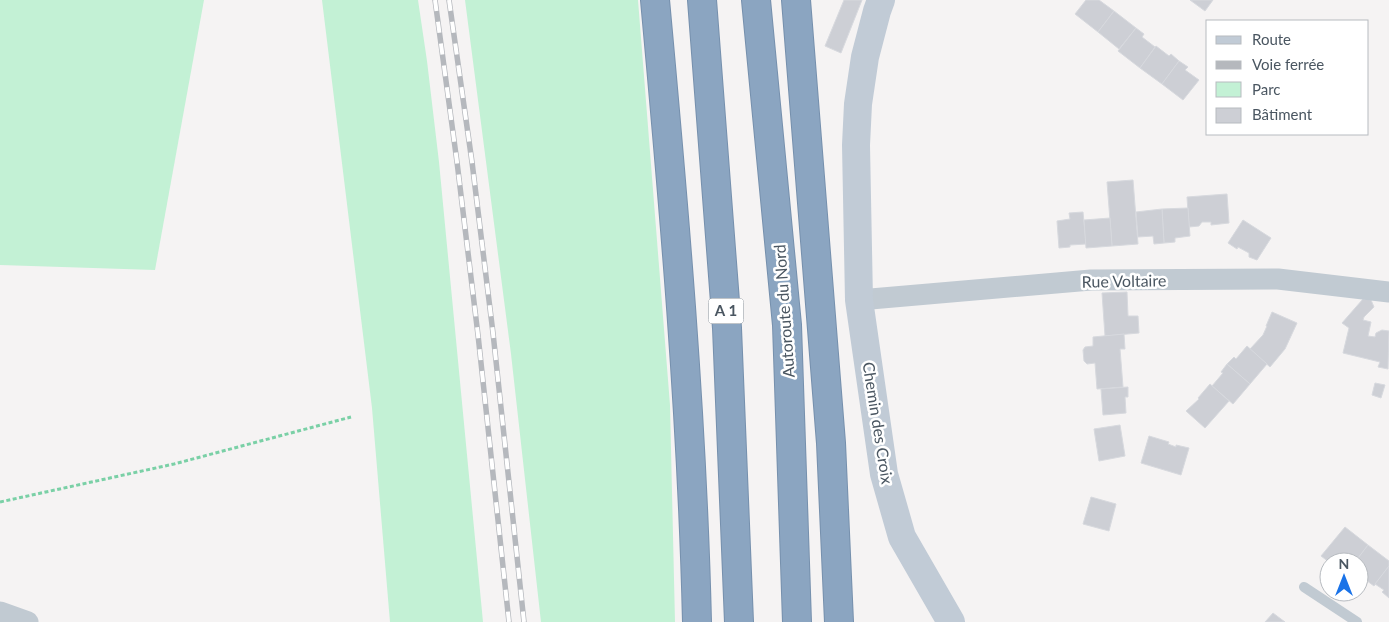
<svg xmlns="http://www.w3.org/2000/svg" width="1389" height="622" font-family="Lato,sans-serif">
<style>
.green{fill:#c3f1d5}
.building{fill:#cdcfd5;stroke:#d7d9de}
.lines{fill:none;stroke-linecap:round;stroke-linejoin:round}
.highway-casing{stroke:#7690ad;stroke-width:30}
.path{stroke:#7ad0a6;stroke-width:3;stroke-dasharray:4 2.5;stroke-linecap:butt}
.lane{stroke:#c1cad2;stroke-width:10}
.street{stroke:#c1cad2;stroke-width:21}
.secondary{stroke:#c1cbd6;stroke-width:28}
.highway{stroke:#8ba5c1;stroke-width:28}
.rail-casing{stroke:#b5b8bd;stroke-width:5.5}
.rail{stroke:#fff;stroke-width:4;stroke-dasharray:11;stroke-linecap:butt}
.labels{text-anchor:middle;stroke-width:5;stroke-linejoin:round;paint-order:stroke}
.shield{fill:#fff;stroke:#808990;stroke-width:1}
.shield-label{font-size:15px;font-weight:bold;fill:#4a5661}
.street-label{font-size:16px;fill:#4a5661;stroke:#fff}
</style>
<rect width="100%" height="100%" fill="#f5f3f3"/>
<g class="green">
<polygon points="0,0 204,0 155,270 0,265"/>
<polygon points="322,0 418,0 427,61 439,162 483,622 390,622 372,408"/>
<polygon points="465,0 638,0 670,405 675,622 541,622 511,354"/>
</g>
<g class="building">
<polygon points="844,0 862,0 841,53 825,46"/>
<polygon points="1086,0 1099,0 1114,11 1098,32 1075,14"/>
<polygon points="1190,0 1213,0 1205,11"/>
<polygon points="1114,11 1136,28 1119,49 1098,32"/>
<polygon points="1136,28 1144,34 1142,37 1155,47 1140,68 1118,51"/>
<polygon points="1156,46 1169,56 1171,54 1179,61 1162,84 1140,68"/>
<polygon points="1179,61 1188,67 1185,70 1199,80 1183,100 1162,84"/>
<polygon points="1133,180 1138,244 1112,246 1107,182"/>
<polygon points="1227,194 1229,223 1211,225 1211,222 1202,222 1199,226 1189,227 1187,197"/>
<polygon points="1188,208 1190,236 1175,238 1175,242 1164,243 1162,209"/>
<polygon points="1162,209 1164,243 1154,244 1153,236 1138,237 1136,212"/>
<polygon points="1083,212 1086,244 1070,245 1070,247 1059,248 1057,221 1070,219 1069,213"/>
<polygon points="1110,218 1112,246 1086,248 1084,220"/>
<polygon points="1243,220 1271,238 1257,260 1249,257 1249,253 1238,247 1237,249 1228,243"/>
<polygon points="1127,292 1128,316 1138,316 1139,333 1105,336 1102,293"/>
<polygon points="1363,299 1371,300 1374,307 1364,317 1363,320 1371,322 1368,336 1375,337 1376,333 1382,330 1389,331 1388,369 1378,367 1380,362 1343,353 1349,328 1342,323"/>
<polygon points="1272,312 1297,323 1285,349 1270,367 1250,349 1263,335 1267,326 1266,326"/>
<polygon points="1124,334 1125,349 1120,349 1123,387 1097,389 1095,363 1087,364 1084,361 1083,350 1085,347 1093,346 1093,337"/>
<polygon points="1247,346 1267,364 1250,384 1227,364 1234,357 1236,359"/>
<polygon points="1227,364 1250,384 1233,404 1212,386 1223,373 1221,372"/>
<polygon points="1375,383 1385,385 1381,398 1372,395"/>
<polygon points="1210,384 1229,401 1205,428 1186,411 1199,399 1198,398"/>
<polygon points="1128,387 1128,397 1125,397 1126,413 1103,415 1101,389"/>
<polygon points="1120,425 1125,456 1099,461 1094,429"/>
<polygon points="1149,436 1169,442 1168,444 1176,447 1176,445 1189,448 1181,475 1141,463"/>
<polygon points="1091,497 1116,504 1109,531 1083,524"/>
<polygon points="1345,527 1368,545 1355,562 1329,562 1329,564 1328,563 1329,562 1321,556"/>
<polygon points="1368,545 1389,561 1389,566 1374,586 1359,575 1360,572 1359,571 1359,562 1355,562"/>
<polygon points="1389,566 1389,598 1382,592 1384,590 1375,584"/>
<polygon points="1273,613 1285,622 1265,622"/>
</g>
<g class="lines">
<defs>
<g id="highway">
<path d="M655 0C674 207 692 414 697 622"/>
<polyline points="702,0 727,328 739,622"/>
<polyline points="756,0 787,325 797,622"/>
<polyline points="796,0 831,443 839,622"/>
</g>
</defs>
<use href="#highway" class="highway-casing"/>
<polyline class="path" points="0,502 174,464 351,417"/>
<polyline class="lane" points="1304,587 1357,622"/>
<g class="street">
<polyline points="859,300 1091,280 1278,279 1389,292"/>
<polyline points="0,612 28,622"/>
</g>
<polyline class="secondary" points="881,0 877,11 865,57 858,104 856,145 859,300 884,474 902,537 951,622"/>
<use href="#highway" class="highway"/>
<defs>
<g id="rail">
<polyline points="435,0 457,162 478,335 509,622"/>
<polyline points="449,0 472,162 493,333 524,622"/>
</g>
</defs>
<use href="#rail" class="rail-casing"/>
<use href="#rail" class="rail"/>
</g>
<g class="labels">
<rect class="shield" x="708.5" y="298.5" width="35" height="25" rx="4"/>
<g class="shield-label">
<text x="726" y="316">A 1</text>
</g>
<g class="street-label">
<text transform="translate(1124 281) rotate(-1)" y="6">Rue Voltaire</text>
<text transform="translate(784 311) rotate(-94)" y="6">Autoroute du Nord</text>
<text transform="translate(878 423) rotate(81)" y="6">Chemin des Croix</text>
</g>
</g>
<rect x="1206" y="20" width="162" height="115" fill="#ffffff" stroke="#b7bbc0"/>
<rect x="1216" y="36" width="25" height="8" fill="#c1cbd6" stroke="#b7bbc0"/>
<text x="1252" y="45" font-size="15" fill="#4a5661">Route</text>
<rect x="1216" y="61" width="25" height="8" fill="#b5b8bd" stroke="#b7bbc0"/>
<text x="1252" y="70" font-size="15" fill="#4a5661">Voie ferrée</text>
<rect x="1216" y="82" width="25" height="15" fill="#c3f1d5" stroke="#b7bbc0"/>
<text x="1252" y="95" font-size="15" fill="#4a5661">Parc</text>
<rect x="1216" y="108" width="25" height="15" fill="#cdcfd5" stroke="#b7bbc0"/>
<text x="1252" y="120" font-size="15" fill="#4a5661">Bâtiment</text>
<g transform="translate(1344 577)"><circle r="24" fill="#ffffff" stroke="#b7bbc0"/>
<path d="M0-4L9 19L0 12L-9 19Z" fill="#1a73e8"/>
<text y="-8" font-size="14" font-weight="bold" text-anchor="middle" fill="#4a5661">N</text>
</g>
</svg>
